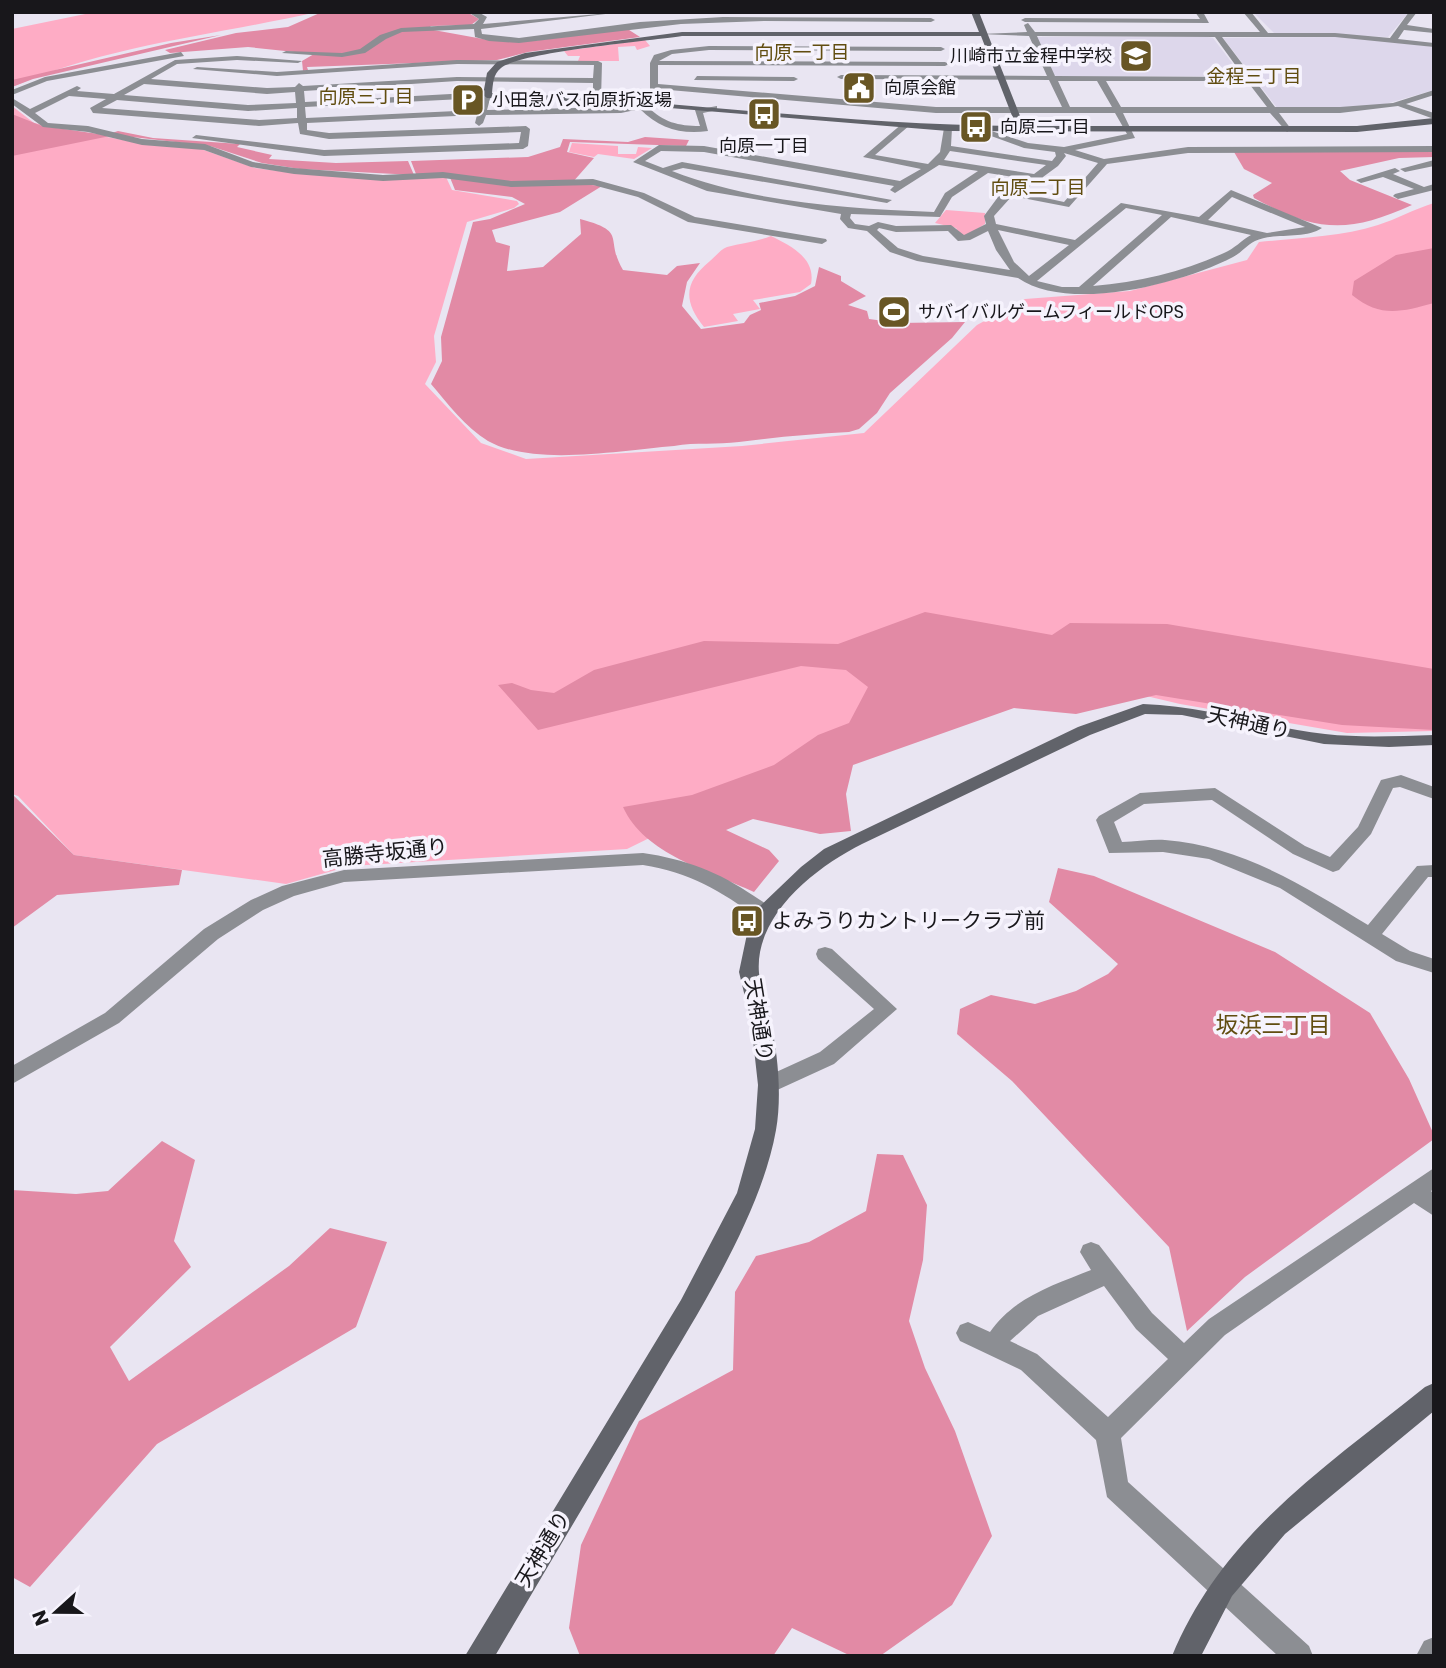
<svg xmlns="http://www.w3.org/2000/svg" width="1446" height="1668" font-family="Poppins,'Noto Sans JP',sans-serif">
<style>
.built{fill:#ddd7eb}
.green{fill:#feacc5}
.forest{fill:#e28aa5}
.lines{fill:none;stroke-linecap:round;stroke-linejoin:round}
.street{fill:#8c8e93;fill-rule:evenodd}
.secondary{fill:#61636a;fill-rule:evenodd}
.labels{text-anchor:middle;stroke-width:7;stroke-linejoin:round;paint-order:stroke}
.far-poi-label{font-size:18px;fill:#18171b;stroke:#f6f3fd;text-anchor:start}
.far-neighbourhood-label{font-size:19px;fill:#614d10;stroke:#f6f3fd}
.street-label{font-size:21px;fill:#18171b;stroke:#f6f3fd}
.poi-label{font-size:21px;fill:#18171b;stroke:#f6f3fd;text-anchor:start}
.neighbourhood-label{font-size:23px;fill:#614d10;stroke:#f6f3fd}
</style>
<rect width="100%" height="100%" fill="#e9e5f2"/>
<g class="built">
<polygon points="1253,12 1409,12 1388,37 1274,33"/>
<polygon points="1037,37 1208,37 1213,38 1242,76 1059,77 1054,75"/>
<polygon points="1346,37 1434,47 1434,90 1375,107 1278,109 1223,38"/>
</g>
<g class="green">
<path d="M95 12H317C216 35 108 45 12 87V29Z"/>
<polygon points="645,40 650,46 637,50 635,46 618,47 619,61 578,61 580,56 568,56 564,51"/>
<path d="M12 106 34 123 149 145 201 149 255 168 294 173 446 177 452 190 517 201 519 204 514 208 467 222 434 336 436 362 425 384 481 443 526 459 742 446 864 433 977 325 1025 299 1130 291 1247 260 1259 242C1298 238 1340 237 1378 225 1397 219 1414 209 1434 203V731L1347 733 1180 704 1006 663 627 849 350 866 286 884 74 855 18 796 12 794Z"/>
<polygon points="572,143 618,146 618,154 636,154 638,147 652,148 634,159 598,154 594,157 569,152"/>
<polygon points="946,210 985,213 985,224 966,236 960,235 956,228 935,223"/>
<path d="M771 236C791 246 816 258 811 284L800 292 753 300 760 309 733 314 738 321 704 327C683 301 684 282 710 261 716 256 721 249 727 247 742 243 756 242 771 236Z"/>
</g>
<g class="forest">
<polygon points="322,12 467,12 479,19 471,25 431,26 428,29 494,41 532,41 626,28 640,37 528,52 497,60 307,67 308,70 303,71 302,61 314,54 248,47 170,53 165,50 236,33 288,27"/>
<polygon points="221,35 33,79 12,87 12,80 171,43"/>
<polygon points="12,114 42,126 106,135 118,131 153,138 240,144 237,147 272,155 269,159 336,163 408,161 414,175 300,169 262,163 210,146 115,135 12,156"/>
<path d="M645 137 689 140 686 146 570 142 567 152 594 158 572 183 602 186 560 212 492 230 496 242 510 246 507 271 543 267 581 234 580 219C629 232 604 238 623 270L667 275 677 266 700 263 687 282 682 306 701 329 744 323 750 315 761 310 759 303 795 296 815 286 819 267 841 276V281L866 296 848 305 867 311 869 319 899 323 965 322 952 338 890 393 877 413 859 429 849 432C812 434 776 437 739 442 717 445 696 442 674 446 622 450 534 467 488 441 466 428 447 403 431 384L442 361 441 337 473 222 490 219 525 204 512 197 455 190 449 175 416 174 411 161 528 157 560 147 563 139 628 142Z"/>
<path d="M1375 151H1434V157L1399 158 1340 171 1350 180 1412 205C1348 234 1316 232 1254 198L1253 195 1272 183 1244 169 1234 152Z"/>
<path d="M1434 248V303C1401 312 1380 318 1352 295L1354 281 1396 255Z"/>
<path d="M925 612 1052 635 1070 623 1167 624 1434 669V730L1342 725 1156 695 1076 714 1014 708 853 765 846 794 851 831 820 834 753 819 726 830 769 850 779 861 754 892C709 871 644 854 623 807L692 795 774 765 818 735 849 723 868 687 846 670 801 666 538 730 498 685 512 683 531 690 554 693 594 670 704 641 838 644Z"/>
<polygon points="12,794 74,855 182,870 179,885 57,895 12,928"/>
<polygon points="1058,868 1094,876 1275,952 1370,1013 1409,1079 1434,1135 1434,1139 1245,1277 1187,1331 1169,1247 1012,1081 957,1034 960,1009 991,995 1035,1004 1076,991 1108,974 1118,964 1049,902"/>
<polygon points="162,1141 195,1160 174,1241 191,1267 110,1347 129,1381 289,1266 330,1228 387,1242 356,1327 157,1444 30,1587 12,1577 12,1190 76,1194 108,1191"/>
<polygon points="877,1154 903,1155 927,1205 923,1260 909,1321 925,1368 955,1431 992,1536 952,1605 880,1656 851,1656 792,1628 773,1656 580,1656 569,1628 581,1545 639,1421 733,1370 735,1292 756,1256 809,1242 866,1211"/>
</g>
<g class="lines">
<g class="street">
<polygon points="468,12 478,12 487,17 483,24 622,12 481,29 482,34 519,38 640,22 723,17 931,18 935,20 931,22 765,21 681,24 519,43 489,41 475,37 474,29 402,32 386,39 365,53 342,57 282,53 286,51 342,53 360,49 380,35 401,28 474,24 479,19"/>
<polygon points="1195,12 1203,12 1209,23 1025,22 1021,20 1025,18 1200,19"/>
<path d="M1243 12H1251L1268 33H1335L1390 38 1409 12H1417L1407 25 1434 29V33L1404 30 1398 39 1434 43V47L1335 37H1222L1275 107H1340L1393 103 1434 90V95L1406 104 1434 113V119L1398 106 1340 113H1279L1291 129 1287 132 1270 113H1123L1135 138 1075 150 1104 159 1188 147 1434 146V152L1188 153 1107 164 1069 207 1012 196 994 216 996 224 1075 240 1121 203 1199 217 1231 190 1322 228C1304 240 1274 232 1255 241 1247 245 1241 253 1233 257 1181 284 1069 313 1018 278L917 261 890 252 867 231 848 228 840 219 841 214 707 191 633 162 659 145 704 146 900 181 921 169 863 157 903 123 910 125 875 155 928 164 940 152 944 128 948 125 952 128 951 146 1052 161 1056 156 1055 152 1024 148 969 128 973 125 1028 143 1064 147 1127 134 1115 113H936L658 89V103L648 107C663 122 678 126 700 126L695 110 717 106V110L703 113 708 131C681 135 659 128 640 109L621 113 486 115 483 123 479 126 475 123 477 115 307 123V130L329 133 526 126 530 129 528 146 523 149 324 156 192 138 196 135 324 150 519 143 521 132 329 139 300 134 298 123 259 126 93 113 90 108 106 99 69 96 35 113 48 123 88 126 142 139 205 144 253 162 294 168 383 175 443 172 511 181 593 179 644 193 695 217 826 239 827 241 822 244 688 222 638 197 593 185 511 187 443 178 383 181 294 174 251 167 204 150 142 145 88 132 43 127 12 104V98L30 109 77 86 81 88 77 91 114 94 175 60 237 56 302 61 298 63 237 60 177 64 151 79 267 88 295 87 299 83 303 86 457 77 593 78 594 65 457 64 277 76 193 69 197 67 277 72 457 60 598 61 602 63 601 99 597 102 593 99V83L457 81 304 91 305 102 487 92 491 95 487 110 621 107 650 101V63L654 55 671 50 709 46 941 47 945 49 941 51 709 50 672 54 659 61 945 62 949 64 945 66 658 65V84L936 107H1062L1049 80 841 79 837 77 841 75 1047 76 1029 36 980 34 1027 32 1024 25 1028 23 1035 32H1260ZM1037 36 1215 37 1244 77 1055 76ZM1058 81H1097L1112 107H1070ZM1106 81H1247L1267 107H1121ZM144 84 267 94 295 92 296 103 248 105 124 95ZM482 98 478 110 306 118 305 107ZM117 100 248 111 297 108V118L259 120 102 108ZM661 151 704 152 894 186 890 190 895 193 939 165 978 171 945 193 934 212C845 208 755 203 672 171L683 168 887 203 892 200 682 162 663 168 645 161ZM950 151 1046 165 1034 174 944 160ZM1064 153 1098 163 1064 202 1018 192 1042 180 1043 177 1058 166 1066 156ZM988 173 1026 179 998 197 984 216 986 224 964 235 951 225 896 226 878 222 869 226 855 224 850 218 851 214 940 217 952 197ZM1232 197 1305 227 1267 233 1208 220ZM1126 208 1162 215 1079 287H1062L1037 281ZM1171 217 1251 235C1242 240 1234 249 1224 253 1182 272 1139 282 1093 286ZM879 228 896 232 948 231 958 241 970 240 988 231 996 250 1010 270 923 256 898 248 877 230ZM998 230 1069 245 1029 276 1014 262Z"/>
<polygon points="181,52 184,56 47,81 12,95 12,90 45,77"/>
<polygon points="697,76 794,77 798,79 794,81 694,80"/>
<polygon points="1434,160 1434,166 1405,172 1400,169"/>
<polygon points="1395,168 1400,171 1393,174 1424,187 1434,184 1434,190 1398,199 1393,196 1395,194 1414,189 1383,177 1361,183 1356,180"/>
<path d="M1401 775 1434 787V799L1400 787 1393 788 1371 834 1339 870 1333 872 1293 854 1212 800 1144 804 1114 822 1122 842C1136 842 1151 839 1165 840 1241 846 1304 886 1368 925L1417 866 1434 865V877H1428L1382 934 1410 951 1434 959V973L1396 961 1280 888 1209 859 1163 852 1109 853 1096 820 1099 816 1140 793 1215 788 1305 846 1330 857 1358 827 1381 780Z"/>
<path d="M643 853C685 859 719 872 754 896 761 901 770 905 774 913L772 918H758C721 891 689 872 643 865L344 882 294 896 263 910 218 939 119 1023 12 1084V1066L105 1013 204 929 251 900 282 886 344 870Z"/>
<polygon points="825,947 832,949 897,1009 834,1064 775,1091 768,1093 761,1091 758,1085 761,1079 820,1052 874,1009 818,959 816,954 818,949"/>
<path d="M1434 1168V1189L1431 1191 1434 1194V1216L1414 1203 1225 1335 1121 1438 1128 1482 1309 1646 1313 1656H1278L1107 1497 1096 1440 1021 1370 960 1341 956 1333 960 1325 968 1322 990 1332C1014 1297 1054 1285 1091 1270L1080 1252 1083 1245 1091 1242 1099 1245 1152 1313 1184 1343 1209 1319ZM1104 1286 1136 1329 1168 1359 1108 1417 1037 1354 1010 1341 1038 1316Z"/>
<polygon points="1434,1637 1434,1656 1416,1656 1424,1641"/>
</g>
<g class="secondary">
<path d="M971 12H979L1024 126H1357L1434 118V124L1357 132 948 131 597 102 487 98 483 95 487 73 497 62 525 53 682 32H979ZM682 36H981L1016 126C841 125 666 99 492 93 493 84 493 74 501 68 519 52 650 41 682 36Z"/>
<path d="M1143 704C1207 706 1263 727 1325 734 1361 738 1398 736 1434 735V745L1389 747 1324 744 1182 715 1145 714 1090 735 862 844C816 867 754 915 759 973 760 988 767 1004 770 1019 778 1053 782 1096 776 1130 761 1215 698 1313 654 1387 601 1477 548 1566 495 1656H465L681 1300 737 1193 755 1129 758 1085 751 1022 739 972 747 934 758 908 801 867 824 849 1078 727Z"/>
<path d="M1434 1383V1411L1285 1534 1232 1596 1201 1656H1172C1223 1533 1326 1467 1425 1387Z"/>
</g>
</g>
<defs>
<symbol id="school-square" viewBox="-11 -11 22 22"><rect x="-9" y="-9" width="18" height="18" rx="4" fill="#685624" stroke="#f6f3fd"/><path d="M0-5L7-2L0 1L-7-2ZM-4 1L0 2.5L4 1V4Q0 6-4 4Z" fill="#fff"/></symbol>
<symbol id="civic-square" viewBox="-11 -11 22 22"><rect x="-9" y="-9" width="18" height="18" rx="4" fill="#685624" stroke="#f6f3fd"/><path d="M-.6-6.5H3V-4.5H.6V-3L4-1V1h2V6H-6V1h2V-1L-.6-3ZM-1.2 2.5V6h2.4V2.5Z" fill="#fff"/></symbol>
<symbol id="parking-square" viewBox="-11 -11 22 22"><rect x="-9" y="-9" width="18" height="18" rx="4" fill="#685624" stroke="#f6f3fd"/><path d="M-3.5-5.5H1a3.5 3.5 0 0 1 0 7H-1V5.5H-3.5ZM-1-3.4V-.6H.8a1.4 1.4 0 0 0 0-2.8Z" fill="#fff"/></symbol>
<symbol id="bus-square" viewBox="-11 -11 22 22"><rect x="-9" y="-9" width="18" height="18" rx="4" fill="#685624" stroke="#f6f3fd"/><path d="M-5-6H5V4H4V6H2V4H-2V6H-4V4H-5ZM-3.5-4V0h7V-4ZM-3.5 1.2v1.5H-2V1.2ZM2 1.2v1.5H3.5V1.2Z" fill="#fff"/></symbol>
<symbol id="stadium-square" viewBox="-11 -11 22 22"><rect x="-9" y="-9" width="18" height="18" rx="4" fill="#685624" stroke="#f6f3fd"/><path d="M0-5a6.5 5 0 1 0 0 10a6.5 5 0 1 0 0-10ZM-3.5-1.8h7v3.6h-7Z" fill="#fff"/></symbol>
</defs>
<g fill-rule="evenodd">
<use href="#school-square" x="1117" y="37" width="38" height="38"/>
<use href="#civic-square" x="840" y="69" width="38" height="38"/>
<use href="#parking-square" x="449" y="81" width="38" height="38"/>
<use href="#bus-square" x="745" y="95" width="38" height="38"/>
<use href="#bus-square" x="957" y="108" width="38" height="38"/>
<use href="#stadium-square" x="875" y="293" width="38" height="38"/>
<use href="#bus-square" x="728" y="902" width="38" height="38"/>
</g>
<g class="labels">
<g class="far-poi-label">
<text x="1112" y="62" text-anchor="end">川崎市立金程中学校</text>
<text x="884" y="94">向原会館</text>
<text x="492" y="106">小田急バス向原折返場</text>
<text x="1000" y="133">向原二丁目</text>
<text x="764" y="152" text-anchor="middle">向原一丁目</text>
<text x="918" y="318">サバイバルゲームフィールドOPS</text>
</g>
<g class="far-neighbourhood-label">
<text x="802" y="59">向原一丁目</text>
<text x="1254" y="83">金程三丁目</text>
<text x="366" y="103">向原三丁目</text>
<text x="1038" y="194">向原二丁目</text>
</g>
<g class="street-label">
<text transform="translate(1249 723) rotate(12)" y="7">天神通り</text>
<text transform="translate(385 853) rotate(-6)" y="7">高勝寺坂通り</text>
<text transform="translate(759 1020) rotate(81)" y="7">天神通り</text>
<text transform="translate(543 1549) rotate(-59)" y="7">天神通り</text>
</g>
<g class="poi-label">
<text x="772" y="928">よみうりカントリークラブ前</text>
</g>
<g class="neighbourhood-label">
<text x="1273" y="1033">坂浜三丁目</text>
</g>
</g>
<rect width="1446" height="1668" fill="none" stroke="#18171b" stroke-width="28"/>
<g transform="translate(56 1612) rotate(249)" stroke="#f6f3fd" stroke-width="5" paint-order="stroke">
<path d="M0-5L12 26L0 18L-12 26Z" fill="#18171b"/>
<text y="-10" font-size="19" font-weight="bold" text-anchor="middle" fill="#18171b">N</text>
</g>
</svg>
